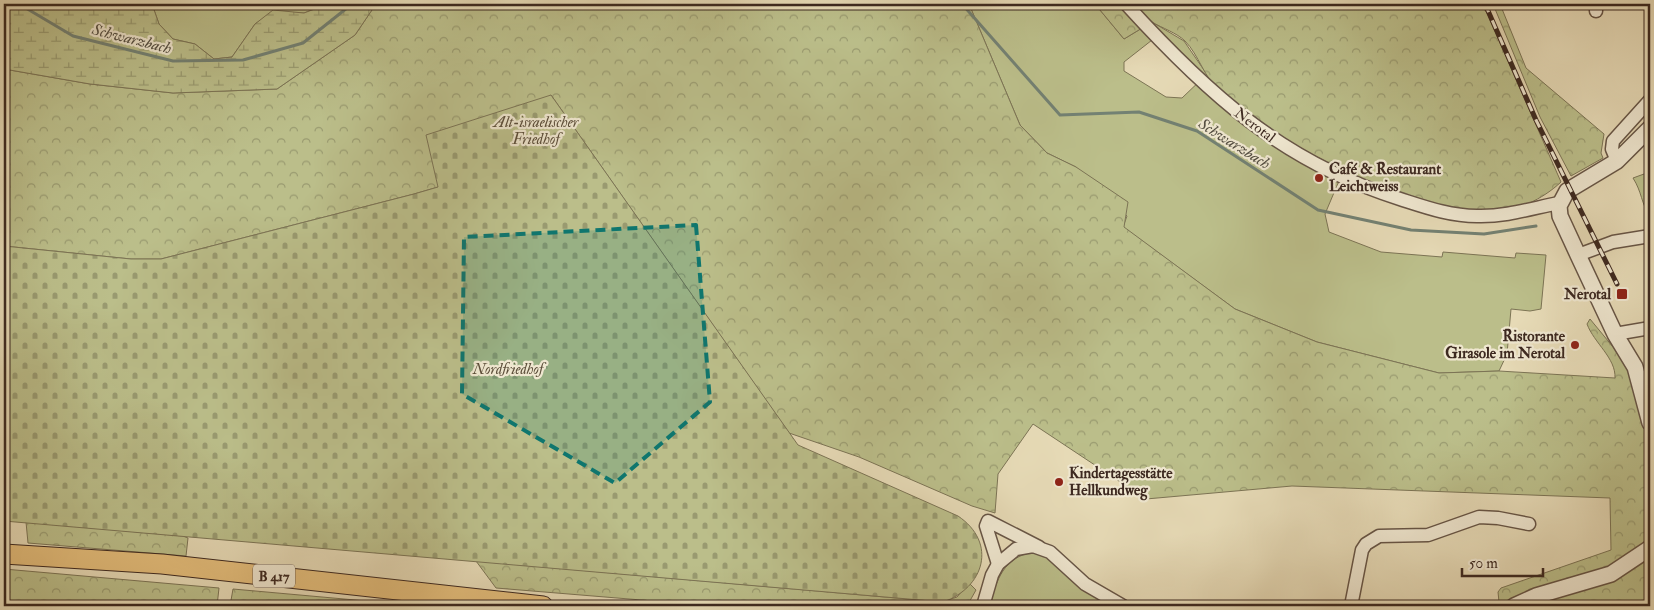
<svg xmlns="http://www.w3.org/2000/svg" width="1654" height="610" font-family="'IM FELL Double Pica',serif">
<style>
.green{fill:#bbbe8a;stroke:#7c7455;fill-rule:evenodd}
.forest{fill:url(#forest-crowns);stroke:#7c7455}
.wetland{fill:url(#wetland-marsh);stroke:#7c7455}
.cemetery{fill:url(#cemetery-stones);stroke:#7c7455}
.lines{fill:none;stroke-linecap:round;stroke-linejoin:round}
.stream{stroke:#738173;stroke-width:3}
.minor-casing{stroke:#675546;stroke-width:15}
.tertiary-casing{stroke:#675546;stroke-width:18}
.primary-casing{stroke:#3d2920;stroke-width:21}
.minor{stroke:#efe7d0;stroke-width:12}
.tertiary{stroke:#efe7d0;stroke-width:15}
.primary{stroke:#e3bd7b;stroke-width:19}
.rail-casing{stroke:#3d2920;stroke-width:5}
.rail{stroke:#efe7d0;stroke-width:3;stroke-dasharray:9;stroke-linecap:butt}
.marked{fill:#0f766e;fill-opacity:0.2;stroke:#0f766e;stroke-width:4;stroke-dasharray:10 6;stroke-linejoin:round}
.poi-dot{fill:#8f2418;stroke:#efe7d0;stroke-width:2}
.labels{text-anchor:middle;stroke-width:4.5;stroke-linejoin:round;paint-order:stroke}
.shield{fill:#efe7d0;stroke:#726255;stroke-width:1}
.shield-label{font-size:14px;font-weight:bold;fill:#3d2920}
.park-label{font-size:15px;font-style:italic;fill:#5c4e3a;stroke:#efe7d0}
.street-label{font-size:15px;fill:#3d2920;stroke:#efe7d0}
.poi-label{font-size:15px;font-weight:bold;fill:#3d2920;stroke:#efe7d0;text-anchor:start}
.water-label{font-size:16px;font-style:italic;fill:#544e42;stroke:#efe7d0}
</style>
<defs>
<pattern id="forest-crowns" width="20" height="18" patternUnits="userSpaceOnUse" patternTransform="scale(1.25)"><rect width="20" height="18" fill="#bbbe8a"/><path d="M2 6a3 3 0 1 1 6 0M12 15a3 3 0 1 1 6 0" fill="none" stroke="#999a70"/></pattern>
<pattern id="wetland-marsh" width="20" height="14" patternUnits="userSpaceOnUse" patternTransform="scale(1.25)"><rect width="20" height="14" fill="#bbbe8a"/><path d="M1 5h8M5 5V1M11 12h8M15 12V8" fill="none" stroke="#999a70"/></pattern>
<pattern id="cemetery-stones" width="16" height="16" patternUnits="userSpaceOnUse" patternTransform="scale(1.25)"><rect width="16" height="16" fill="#bbbe8a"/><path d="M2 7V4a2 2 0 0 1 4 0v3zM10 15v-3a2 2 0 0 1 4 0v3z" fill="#999a70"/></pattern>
</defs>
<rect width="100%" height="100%" fill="#e6dab6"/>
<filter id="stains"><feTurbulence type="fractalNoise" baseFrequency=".004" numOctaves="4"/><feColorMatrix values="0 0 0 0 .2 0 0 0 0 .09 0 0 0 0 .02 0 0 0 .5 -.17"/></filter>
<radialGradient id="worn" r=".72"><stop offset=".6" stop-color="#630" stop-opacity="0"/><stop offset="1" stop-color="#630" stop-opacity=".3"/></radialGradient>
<g class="green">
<polygon points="152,4 284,4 289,6 328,4 304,13 283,12 264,18 255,24 232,57 214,59 195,44 173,39 159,24"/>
<path d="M969 4H1095L1124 39 1152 22 1184 41 1217 89 1324 161 1344 169 1325 214 1329 232 1381 252 1442 257 1443 252 1515 258 1516 253 1546 255 1541 309 1530 311 1511 309 1507 354 1499 371 1439 373 1317 342 1235 309 1123 227 1127 216 1076 167 1047 153 1020 125ZM1161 33 1205 76 1182 98 1166 97 1124 71V62Z"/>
<path d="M1650 169V217C1641 203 1642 192 1633 178L1644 174Z"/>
<path d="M1034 552 1049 558 1076 584 1116 606H989C997 580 1003 557 1034 552Z"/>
</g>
<g class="forest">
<path d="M376 4H969L1020 125 1047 153 1076 167 1128 202 1124 227 1235 309 1317 342 1439 373 1499 371 1615 378C1616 358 1594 343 1587 324L1590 319 1618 353 1627 367 1650 436V543L1619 566 1529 593 1504 606 1499 602 1498 592 1501 588 1611 550 1610 498 1292 486 1146 499 1033 424 998 474 995 513 972 506 859 457 789 433 551 95 438 187 414 194 161 259H131L4 246V69L90 84 173 93 277 89 355 35Z"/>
<path d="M1095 4H1480L1487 13 1561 182C1543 199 1516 212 1490 213 1464 214 1441 207 1417 199 1345 176 1277 140 1220 91 1204 78 1199 55 1185 41 1177 33 1162 28 1152 22L1124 39Z"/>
<polygon points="1493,4 1500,4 1526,68 1604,134 1601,153 1603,158 1571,176 1540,117"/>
<polygon points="26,522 183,536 188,538 186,556 28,543"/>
<path d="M1650 554V601L1634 606H1523C1565 593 1618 586 1650 554Z"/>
<polygon points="476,561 942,602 957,597 969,583 976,590 967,606 714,606 496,588"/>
<polygon points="4,569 219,588 217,606 4,606"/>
<polygon points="233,589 422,606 230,606"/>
</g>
<polygon class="wetland" points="4,4 152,4 159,24 173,39 195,44 214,59 232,57 255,24 273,10 304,13 328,4 376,4 355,35 277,89 173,93 90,84 4,69"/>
<path class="cemetery" d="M551 95 798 445 958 516C998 543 984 588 943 602L4 521V246L131 259H161L414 194 438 187 426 135Z"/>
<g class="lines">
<g class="stream">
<polyline points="19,4 73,36 173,61 243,60 303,43 352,4"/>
<polyline points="962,4 1060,115 1139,112 1197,131 1318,210 1411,230 1484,234 1536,226"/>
</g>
<defs>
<g id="minor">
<path d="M1126 4C1207 93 1282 162 1400 199 1425 207 1450 216 1477 216 1505 217 1533 208 1559 203"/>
<polyline points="1596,4 1596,11"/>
<polyline points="1617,161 1612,149 1613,141 1650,100"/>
<polyline points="1578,255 1613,242 1650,236"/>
<polyline points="1615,334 1650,328"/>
<polyline points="998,564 986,526 988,521 1039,547"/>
<polyline points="983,606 992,575 998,564 1016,549 1033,546 1050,552 1085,584 1123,606"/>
<polyline points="1351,606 1362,550 1366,544 1379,536 1428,535 1479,517 1498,518 1529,524"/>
</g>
<g id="tertiary">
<polyline points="1650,128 1617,161 1567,191 1559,206 1560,216 1578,255 1615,334 1635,367 1650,423"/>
<polyline points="1514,606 1536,596 1611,574 1650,548"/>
</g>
<polyline id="primary" points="4,554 162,564 543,606"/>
</defs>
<use href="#minor" class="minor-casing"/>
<use href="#tertiary" class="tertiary-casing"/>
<use href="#primary" class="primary-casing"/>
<use href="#minor" class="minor"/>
<use href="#tertiary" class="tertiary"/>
<use href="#primary" class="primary"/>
<defs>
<polyline id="rail" points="1485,4 1536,120 1617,284"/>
</defs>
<use href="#rail" class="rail-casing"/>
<use href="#rail" class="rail"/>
</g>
<path class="marked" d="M696 225 710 402 615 483 462 394 464 237Z"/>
<g class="poi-dot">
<circle cx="1319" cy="178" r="5"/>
<rect x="1616" y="288" width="12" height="12" rx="2.5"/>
<circle cx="1575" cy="345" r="5"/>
<circle cx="1059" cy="482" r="5"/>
</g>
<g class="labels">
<rect class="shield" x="253" y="564.5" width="42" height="23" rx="4"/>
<g class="shield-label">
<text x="274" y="581">B 417</text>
</g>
<g class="park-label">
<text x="536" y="127">Alt-israelischer<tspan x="536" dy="17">Friedhof</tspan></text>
<text x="508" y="374">Nordfriedhof</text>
</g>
<g class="street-label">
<text transform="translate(1255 125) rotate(37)" y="5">Nerotal</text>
</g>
<g class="poi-label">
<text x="1329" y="174">Café &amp; Restaurant<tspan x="1329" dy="17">Leichtweiss</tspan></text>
<text x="1611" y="299" text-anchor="end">Nerotal</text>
<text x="1565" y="341" text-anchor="end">Ristorante<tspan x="1565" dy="17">Girasole im Nerotal</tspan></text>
<text x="1069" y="478">Kindertagesstätte<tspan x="1069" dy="17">Hellkundweg</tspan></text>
</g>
<g class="water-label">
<text transform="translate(132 38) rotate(14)" y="6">Schwarzbach</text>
<text transform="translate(1235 143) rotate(32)" y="6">Schwarzbach</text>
</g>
</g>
<rect width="1654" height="610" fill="none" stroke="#e6dab6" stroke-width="20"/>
<rect x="5" y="5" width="1644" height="600" fill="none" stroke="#3d2920" stroke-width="2.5"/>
<rect x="10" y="10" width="1634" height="590" fill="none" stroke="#3d2920"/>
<path d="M1462 568v8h81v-8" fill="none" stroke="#3d2920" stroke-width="2.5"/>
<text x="1469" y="568" font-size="15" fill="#3d2920" stroke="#efe7d0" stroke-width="4" paint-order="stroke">50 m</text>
<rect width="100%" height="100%" filter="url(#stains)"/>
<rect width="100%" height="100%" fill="url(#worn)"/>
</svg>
